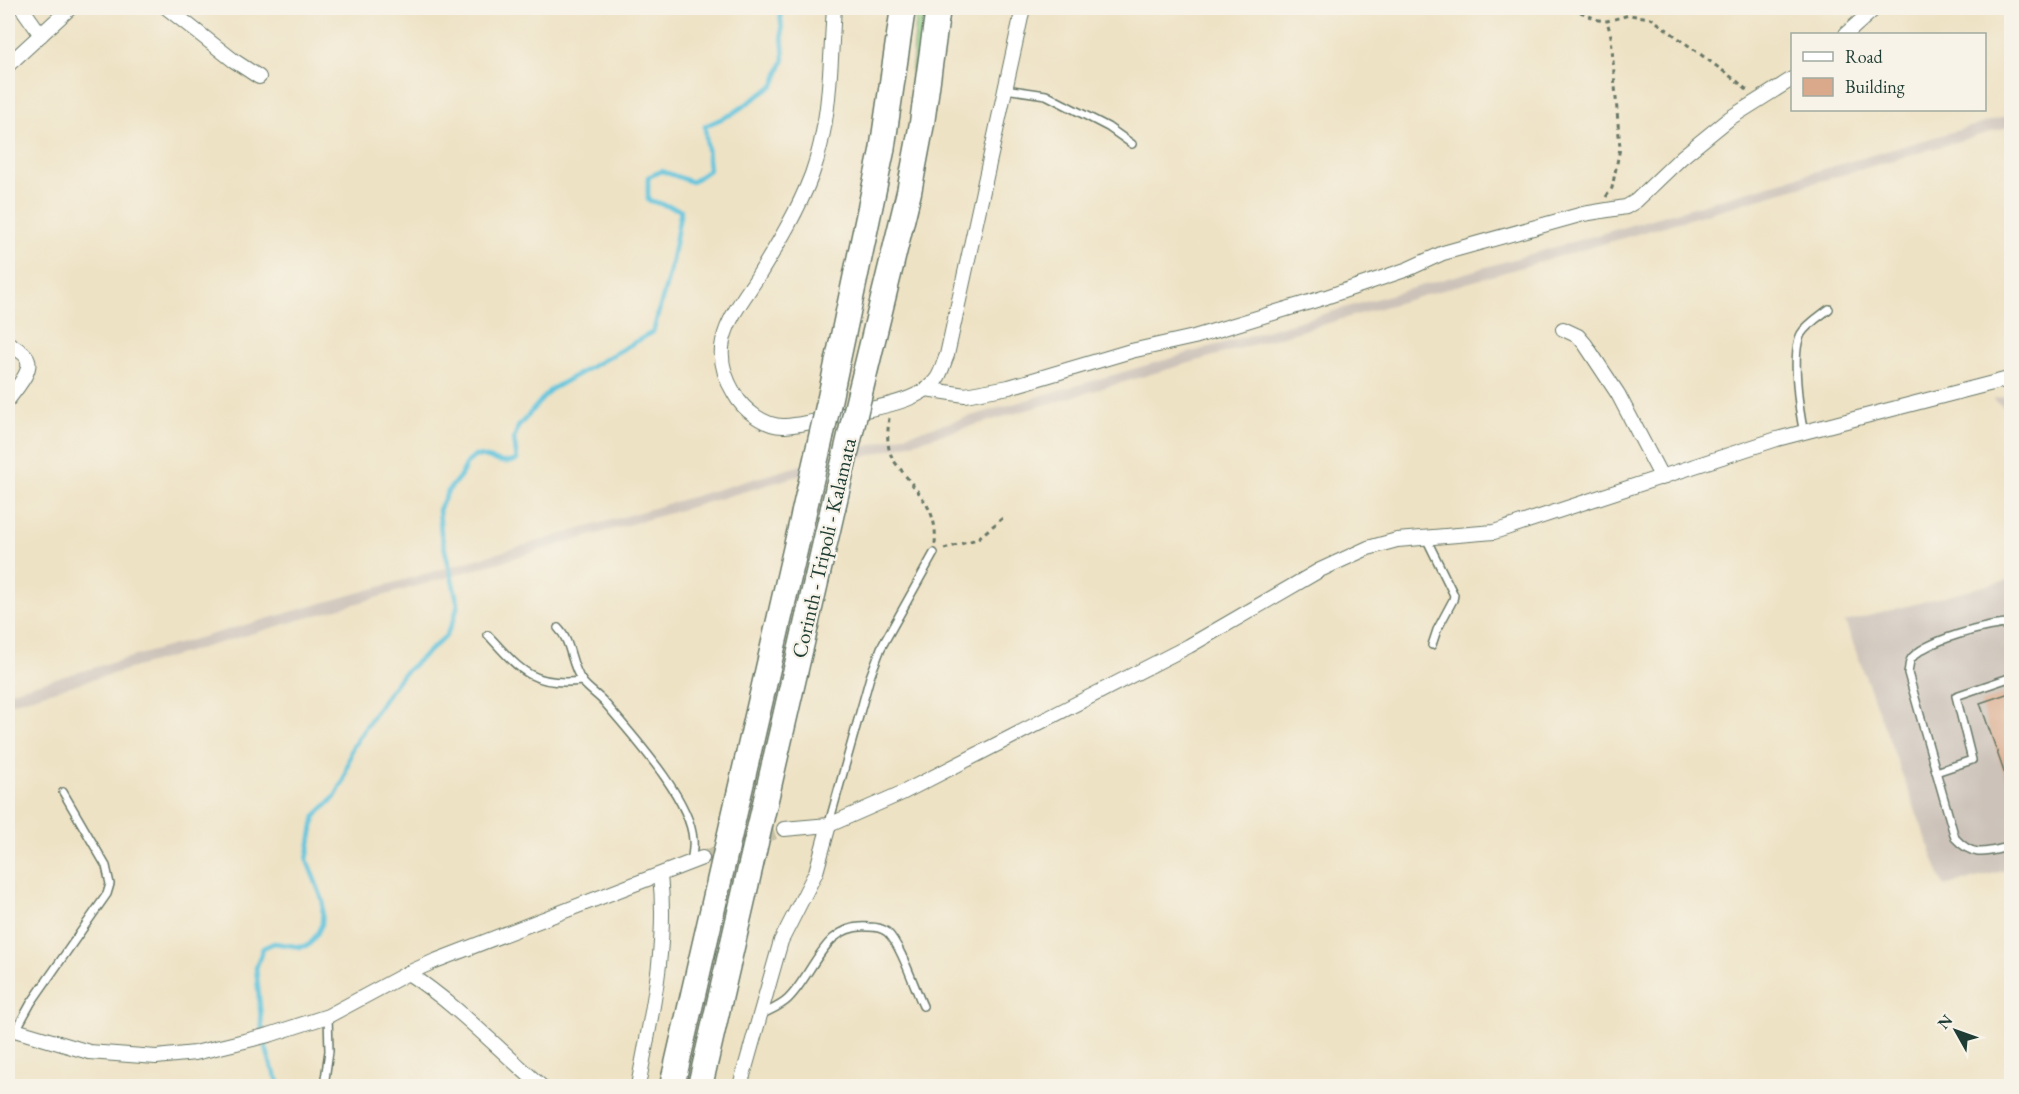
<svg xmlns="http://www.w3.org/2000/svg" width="2019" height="1094" font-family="'EB Garamond',serif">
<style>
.industrial{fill:#ccc2b9}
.grass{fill:url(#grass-tufts);stroke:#59885e;stroke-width:1.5}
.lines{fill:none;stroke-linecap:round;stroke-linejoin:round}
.stream{stroke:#60c4dd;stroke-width:4.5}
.building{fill:#daa98b}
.street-tunnel{stroke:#c5c1a7;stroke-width:14;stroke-dasharray:14 7;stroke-linecap:butt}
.lane-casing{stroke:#677766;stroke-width:10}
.street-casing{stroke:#677766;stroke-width:16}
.highway-casing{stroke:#677766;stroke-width:27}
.path{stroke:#677766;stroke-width:3;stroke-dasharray:4.5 4.5;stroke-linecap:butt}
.lane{stroke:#fff;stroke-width:7}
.street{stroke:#fff;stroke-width:14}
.highway{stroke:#fff;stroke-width:24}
.highway-bridge-casing{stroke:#677766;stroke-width:27;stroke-linecap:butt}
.highway-bridge{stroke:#fff;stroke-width:24}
.labels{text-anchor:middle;stroke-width:4.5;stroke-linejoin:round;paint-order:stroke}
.street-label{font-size:21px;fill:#1f3d34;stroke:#f7f3e8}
</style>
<defs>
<pattern id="grass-tufts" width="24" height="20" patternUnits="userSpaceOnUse" patternTransform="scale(1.5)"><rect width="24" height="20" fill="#93d288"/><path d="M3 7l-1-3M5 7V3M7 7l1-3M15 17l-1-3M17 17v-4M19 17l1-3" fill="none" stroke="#77ac70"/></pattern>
</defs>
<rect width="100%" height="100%" fill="#f7f3e8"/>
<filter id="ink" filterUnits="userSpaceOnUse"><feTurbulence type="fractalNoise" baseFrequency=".0167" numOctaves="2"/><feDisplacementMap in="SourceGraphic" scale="12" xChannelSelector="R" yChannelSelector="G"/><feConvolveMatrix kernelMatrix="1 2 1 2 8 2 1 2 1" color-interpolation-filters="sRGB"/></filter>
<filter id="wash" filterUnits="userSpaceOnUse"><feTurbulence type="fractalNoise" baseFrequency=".008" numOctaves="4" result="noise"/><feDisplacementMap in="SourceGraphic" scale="24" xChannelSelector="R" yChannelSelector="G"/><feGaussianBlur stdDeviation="1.35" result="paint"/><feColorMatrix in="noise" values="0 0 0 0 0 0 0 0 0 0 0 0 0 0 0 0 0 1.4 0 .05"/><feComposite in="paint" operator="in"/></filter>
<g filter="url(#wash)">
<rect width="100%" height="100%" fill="#eee2c4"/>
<g class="industrial">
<polygon points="2011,115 2011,126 8,704 8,692 460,564"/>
<polygon points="2011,395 2011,412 1993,399"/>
<polygon points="2011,579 2011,869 1944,886 1845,622"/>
</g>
<polygon class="grass" points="917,8 926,8 922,37 911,87"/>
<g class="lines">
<path class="stream" d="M281 1086 272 1068 263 1038 256 968 263 948 274 943 301 947 309 945 317 934 322 924 323 901 307 860 315 816 335 797 343 782 352 748 384 699 402 675 446 636 454 619 458 604 441 533 439 510 448 491 461 475 467 463 475 456C491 456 502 467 517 460L514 439 518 427 550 390 653 332 670 271 681 210 648 200V177L662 171 692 182 709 170 705 126 732 114 774 85 784 59 780 8"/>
</g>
<g id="blocks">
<polygon class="building" points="2012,692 2012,792 2011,792 1980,703"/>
</g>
</g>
<g filter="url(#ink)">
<use href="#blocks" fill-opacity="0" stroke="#677766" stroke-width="1.5"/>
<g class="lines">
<polyline class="street-tunnel" points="702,858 784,829"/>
<defs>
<g id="lane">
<polyline points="1005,89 1046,95 1108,127 1132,144"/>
<path d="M1804 433C1799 411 1791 353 1801 334 1807 324 1820 316 1829 309"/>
<polyline points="1426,538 1454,595 1453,600 1437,630 1432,645"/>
<path d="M2012 624C1990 623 1924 641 1911 659 1909 662 1909 669 1908 673L1955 838C1974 859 1987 852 2012 846"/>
<path d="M558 628C572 642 570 664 582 681 588 689 598 695 605 703 632 735 691 799 693 840 694 847 692 855 691 863"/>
<path d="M488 635C520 670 532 687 582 681"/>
<polyline points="1936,772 1972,760 1956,696 2012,677"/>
<polyline points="829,823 870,677 881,648 934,553"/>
<path d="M761 1015C770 1010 781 1006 788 999 814 974 824 922 869 927 875 927 882 928 887 932 900 943 915 989 923 1006"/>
<polyline points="16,1030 31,1003 107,894 110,884 106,866 63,792"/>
<polyline points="324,1086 329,1051 328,1016"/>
</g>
<g id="street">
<polyline points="22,8 41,35"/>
<polyline points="167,8 233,60 259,77"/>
<path d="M834 8C830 63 831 121 812 174 798 211 778 244 757 278 744 298 728 318 723 341 719 360 725 378 734 393 743 410 765 427 785 426 810 424 836 416 861 411 885 406 924 399 938 377 942 370 944 362 947 355L1023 8"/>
<polyline points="1846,34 1875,8"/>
<polyline points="8,65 70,8"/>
<polyline points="1563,329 1578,336 1585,344 1618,394 1662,478"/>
<path d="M8 343C13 346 19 350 24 354 38 367 15 389 8 400"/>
<polyline points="926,389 965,395 1009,387 1131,351 1194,337 1326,297 1408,269 1443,253 1583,214 1626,207 1636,201 1682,157 1730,118 1792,79"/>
<polyline points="784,829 829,825 902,793 1189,646 1320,570 1368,548 1397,540 1494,532 1777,439 2012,378"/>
<path d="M408 973C457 1005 497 1048 541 1086"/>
<polyline points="8,1028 89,1052 156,1057 195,1053 269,1035 328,1016 408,973 435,961 702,858"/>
<path d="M638 1086C651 1017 668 946 660 875"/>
<polyline points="740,1086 781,941 816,872 829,825"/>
</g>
<g id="highway">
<polyline points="860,393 909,192 922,123 938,8"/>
<polyline points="829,402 882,151 903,8"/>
<polyline points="672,1086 803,516"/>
<polyline points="700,1086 833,508"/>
</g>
</defs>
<use href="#lane" class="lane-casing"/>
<use href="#street" class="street-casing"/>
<use href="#highway" class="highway-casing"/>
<g class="path">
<polyline points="1572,8 1598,20 1607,21 1629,15 1651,18 1738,82 1748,91"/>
<polyline points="1606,197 1612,188 1620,148 1611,36 1607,21"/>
<path d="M889 418C888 430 886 443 891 455 893 461 898 466 902 471 920 496 938 510 935 544"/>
<polyline points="944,549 977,539 1004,517"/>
</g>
<use href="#lane" class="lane"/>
<use href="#street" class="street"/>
<use href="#highway" class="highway"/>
<defs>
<g id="highway-bridge">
<polyline points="833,508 860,393"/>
<polyline points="803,516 829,402"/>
</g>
</defs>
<use href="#highway-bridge" class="highway-bridge-casing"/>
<use href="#highway-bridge" class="highway-bridge"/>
</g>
</g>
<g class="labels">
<g class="street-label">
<text transform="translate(824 548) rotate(-77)" y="7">Corinth - Tripoli - Kalamata</text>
</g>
</g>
<rect width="2019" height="1094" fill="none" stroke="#f7f3e8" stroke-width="30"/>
<rect x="1791" y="33" width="195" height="78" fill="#f7f3e8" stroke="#a1aaa0" stroke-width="1.5"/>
<rect x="1803" y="52" width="30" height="9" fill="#ffffff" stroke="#a1aaa0" stroke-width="1.5"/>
<text x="1845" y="63" font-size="18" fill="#1f3d34">Road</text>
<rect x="1803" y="78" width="30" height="18" fill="#daa98b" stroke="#a1aaa0" stroke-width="1.5"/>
<text x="1845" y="93" font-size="18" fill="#1f3d34">Building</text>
<g transform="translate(1956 1031) rotate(310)" stroke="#f7f3e8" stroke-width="4.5" paint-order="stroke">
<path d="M0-4.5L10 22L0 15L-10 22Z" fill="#1f3d34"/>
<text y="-9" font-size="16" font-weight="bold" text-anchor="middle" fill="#1f3d34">N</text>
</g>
</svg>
